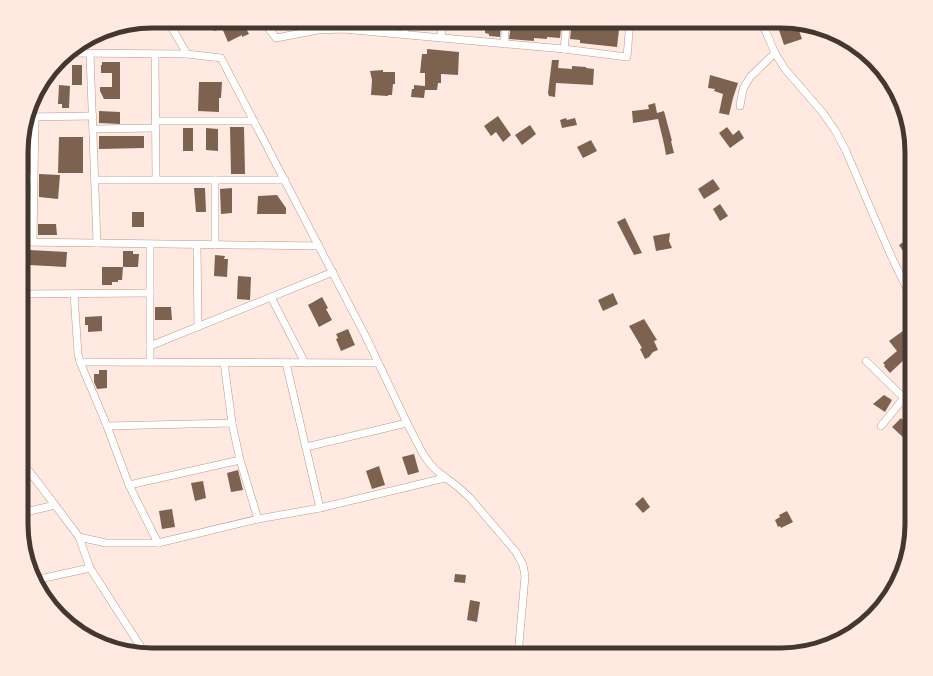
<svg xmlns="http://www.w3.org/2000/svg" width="933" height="676" font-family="'Roboto Serif',serif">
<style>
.building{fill:#7d6250}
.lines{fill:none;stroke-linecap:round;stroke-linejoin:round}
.street-casing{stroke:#ba9a8a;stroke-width:8}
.street{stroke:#fff;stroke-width:7}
.rim{fill:none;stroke:#443730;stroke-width:5}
</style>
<rect width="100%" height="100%" fill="#ffe9e0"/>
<g class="building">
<polygon points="209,21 235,21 230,23 232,26 242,21 249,34 242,37 242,35 228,42 222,28 214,31"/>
<polygon points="371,21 401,21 400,27 399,27 399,28 371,26"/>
<polygon points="524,21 539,21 539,28 552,28 552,25 555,26 556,21 562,21 560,38 547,37 547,39 534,38 534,41 509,39 511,24 523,26"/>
<polygon points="572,21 620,21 617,47 580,43 580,40 570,39"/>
<polygon points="492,23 501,23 500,37 489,36 489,34 485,33 485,27 487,26 492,27"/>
<polygon points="789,27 791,31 798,28 802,39 784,45 779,30"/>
<polygon points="427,49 459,52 458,75 441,74 441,83 438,83 437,90 425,90 424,98 411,97 412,89 414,89 414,85 425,86 425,73 420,73 422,54 427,54"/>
<polygon points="552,60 559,60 558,68 572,69 572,66 586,67 586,68 594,69 593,85 556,83 555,97 549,96 548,93"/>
<polygon points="102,62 120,62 120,99 104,99 100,91 100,87 112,87 112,73 101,73 101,65 102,65"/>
<rect x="72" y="65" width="10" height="20"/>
<polygon points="383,70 383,72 395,72 395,84 393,84 392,95 388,95 388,96 371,95 372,80 370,71"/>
<polygon points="710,75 738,83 733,98 729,115 719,113 723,94 714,91 715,89 708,88"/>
<polygon points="199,82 222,82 221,98 219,98 219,112 198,111"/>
<polygon points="59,85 70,86 69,108 62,108 62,104 58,104"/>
<polygon points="655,103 657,113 664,111 672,141 671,141 674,153 666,155 664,144 658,119 633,123 632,111 649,109 648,105"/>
<polygon points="99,111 120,112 120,124 99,123"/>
<polygon points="498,116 511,135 503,142 496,132 491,136 484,126"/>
<polygon points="566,118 567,120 575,118 577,125 562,128 560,120"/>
<polygon points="530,125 536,134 522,145 515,135"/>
<polygon points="230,127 244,127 245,174 231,174"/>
<polygon points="727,127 733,135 739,130 744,138 730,148 719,133"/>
<rect x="183" y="128" width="10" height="23"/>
<polygon points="206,128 218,129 218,151 206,150"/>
<polygon points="99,136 144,136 144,148 99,149"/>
<polygon points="59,137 83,137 83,173 58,173"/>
<polygon points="591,140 597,151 583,158 577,147"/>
<polygon points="39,174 60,175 58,199 39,197"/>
<polygon points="713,179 720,189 704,199 698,189"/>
<polygon points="194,188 205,188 206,212 196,212"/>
<polygon points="232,188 232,213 221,214 220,189"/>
<polygon points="277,195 286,208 286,214 257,214 258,196"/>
<polygon points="720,204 728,216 720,221 713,209"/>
<rect x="132" y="212" width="12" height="15"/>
<polygon points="625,218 642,253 634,255 617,222"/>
<polygon points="38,224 56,224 57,235 38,235"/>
<polygon points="670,233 669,241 672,248 656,251 653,236"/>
<polygon points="912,236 912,264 899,245"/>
<polygon points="29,250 67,252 66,267 29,265"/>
<polygon points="123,251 133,251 133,254 139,254 138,267 123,267"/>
<polygon points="215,255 225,256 224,259 228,259 227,277 214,276"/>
<polygon points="102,267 123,267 122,280 118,280 118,282 112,282 112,285 102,285"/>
<polygon points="238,276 251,277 250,300 237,299"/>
<polygon points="613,293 618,304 603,311 598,300"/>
<polygon points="322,297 328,308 326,309 332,320 319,327 308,305"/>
<polygon points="155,307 171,307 172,320 155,320"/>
<polygon points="102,316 102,331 88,332 88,325 85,325 85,317"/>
<polygon points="644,319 657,340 654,341 658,350 653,352 649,357 645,359 640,349 642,348 629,326"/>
<polygon points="907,328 912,335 912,366 907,357 890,373 884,366 885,365 883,363 897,351 889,341"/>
<polygon points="348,329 355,345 341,351 336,339 338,338 336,334"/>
<polygon points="99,370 107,370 107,388 97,389 94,382 94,374 99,374"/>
<polygon points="884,395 892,400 885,412 873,404"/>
<polygon points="912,412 912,435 906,440 892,427 901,418 903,420"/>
<polygon points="414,454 419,472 408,475 402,457"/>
<polygon points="379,466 385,485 372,489 366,471"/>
<polygon points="238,470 243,490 231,492 227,473"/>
<polygon points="203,481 206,498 195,501 191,483"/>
<polygon points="643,497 650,507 643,513 635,504"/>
<polygon points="172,509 175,527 162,529 159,511"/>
<polygon points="787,511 793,522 781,528 780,526 778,527 775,520 780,517 779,515"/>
<polygon points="455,574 466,575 465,583 454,582"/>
<polygon points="470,600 480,602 477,622 467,620"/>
</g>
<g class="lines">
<defs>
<g id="street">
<polyline points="168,21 187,54"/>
<polyline points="263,21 276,38 318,30 343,29 564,49 627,57 630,21"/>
<polyline points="761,21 775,53 785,69 823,113 836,132 846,151 878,226 893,260 912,299"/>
<polyline points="404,34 406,21"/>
<polyline points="441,38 442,21"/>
<polyline points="504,44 506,21"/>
<polyline points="564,49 567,21"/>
<polyline points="66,53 187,54 221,58 366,337 407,423 423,454 430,464 437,471 458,487 470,498 516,552 523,565 525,576 518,655"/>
<polyline points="90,54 97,243"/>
<polyline points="155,54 156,179"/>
<polyline points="740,106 743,89 750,77 775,53"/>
<polyline points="28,117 93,116"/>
<polyline points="155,121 254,121"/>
<polyline points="93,129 155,128"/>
<polyline points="22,177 34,178"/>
<polyline points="95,180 285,180"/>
<polyline points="22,242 319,246"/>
<polyline points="33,242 35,117"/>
<polyline points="197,245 198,327"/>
<polyline points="215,245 215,180"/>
<polyline points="22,294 150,293"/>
<polyline points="74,294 78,354 80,362 107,426 129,485 158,543"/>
<polyline points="271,297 305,363"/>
<polyline points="150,346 333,272"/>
<polyline points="866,361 904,398"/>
<polyline points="80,362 378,363"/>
<polyline points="150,362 150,244"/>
<polyline points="224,362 232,423 240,460 258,519"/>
<polyline points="286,363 320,508"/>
<polyline points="107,426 232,423"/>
<polyline points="881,426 904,398 912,392"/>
<polyline points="306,447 407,423"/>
<polyline points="22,462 55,505"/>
<polyline points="129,485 240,460"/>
<polyline points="22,513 55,505 79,537 106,543 158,543 258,519 320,508 445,478"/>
<polyline points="79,537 90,568 146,655"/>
<polyline points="35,580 90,568"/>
</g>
</defs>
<use href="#street" class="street-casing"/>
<use href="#street" class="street"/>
</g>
<path d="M0 0H933V676H0ZM152 28H781A124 124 0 0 1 905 152V524A124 124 0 0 1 781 648H152A124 124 0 0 1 28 524V152A124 124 0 0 1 152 28Z" fill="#ffe9e0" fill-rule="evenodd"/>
<path class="rim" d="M152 28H781A124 124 0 0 1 905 152V524A124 124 0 0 1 781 648H152A124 124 0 0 1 28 524V152A124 124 0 0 1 152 28Z"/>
</svg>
